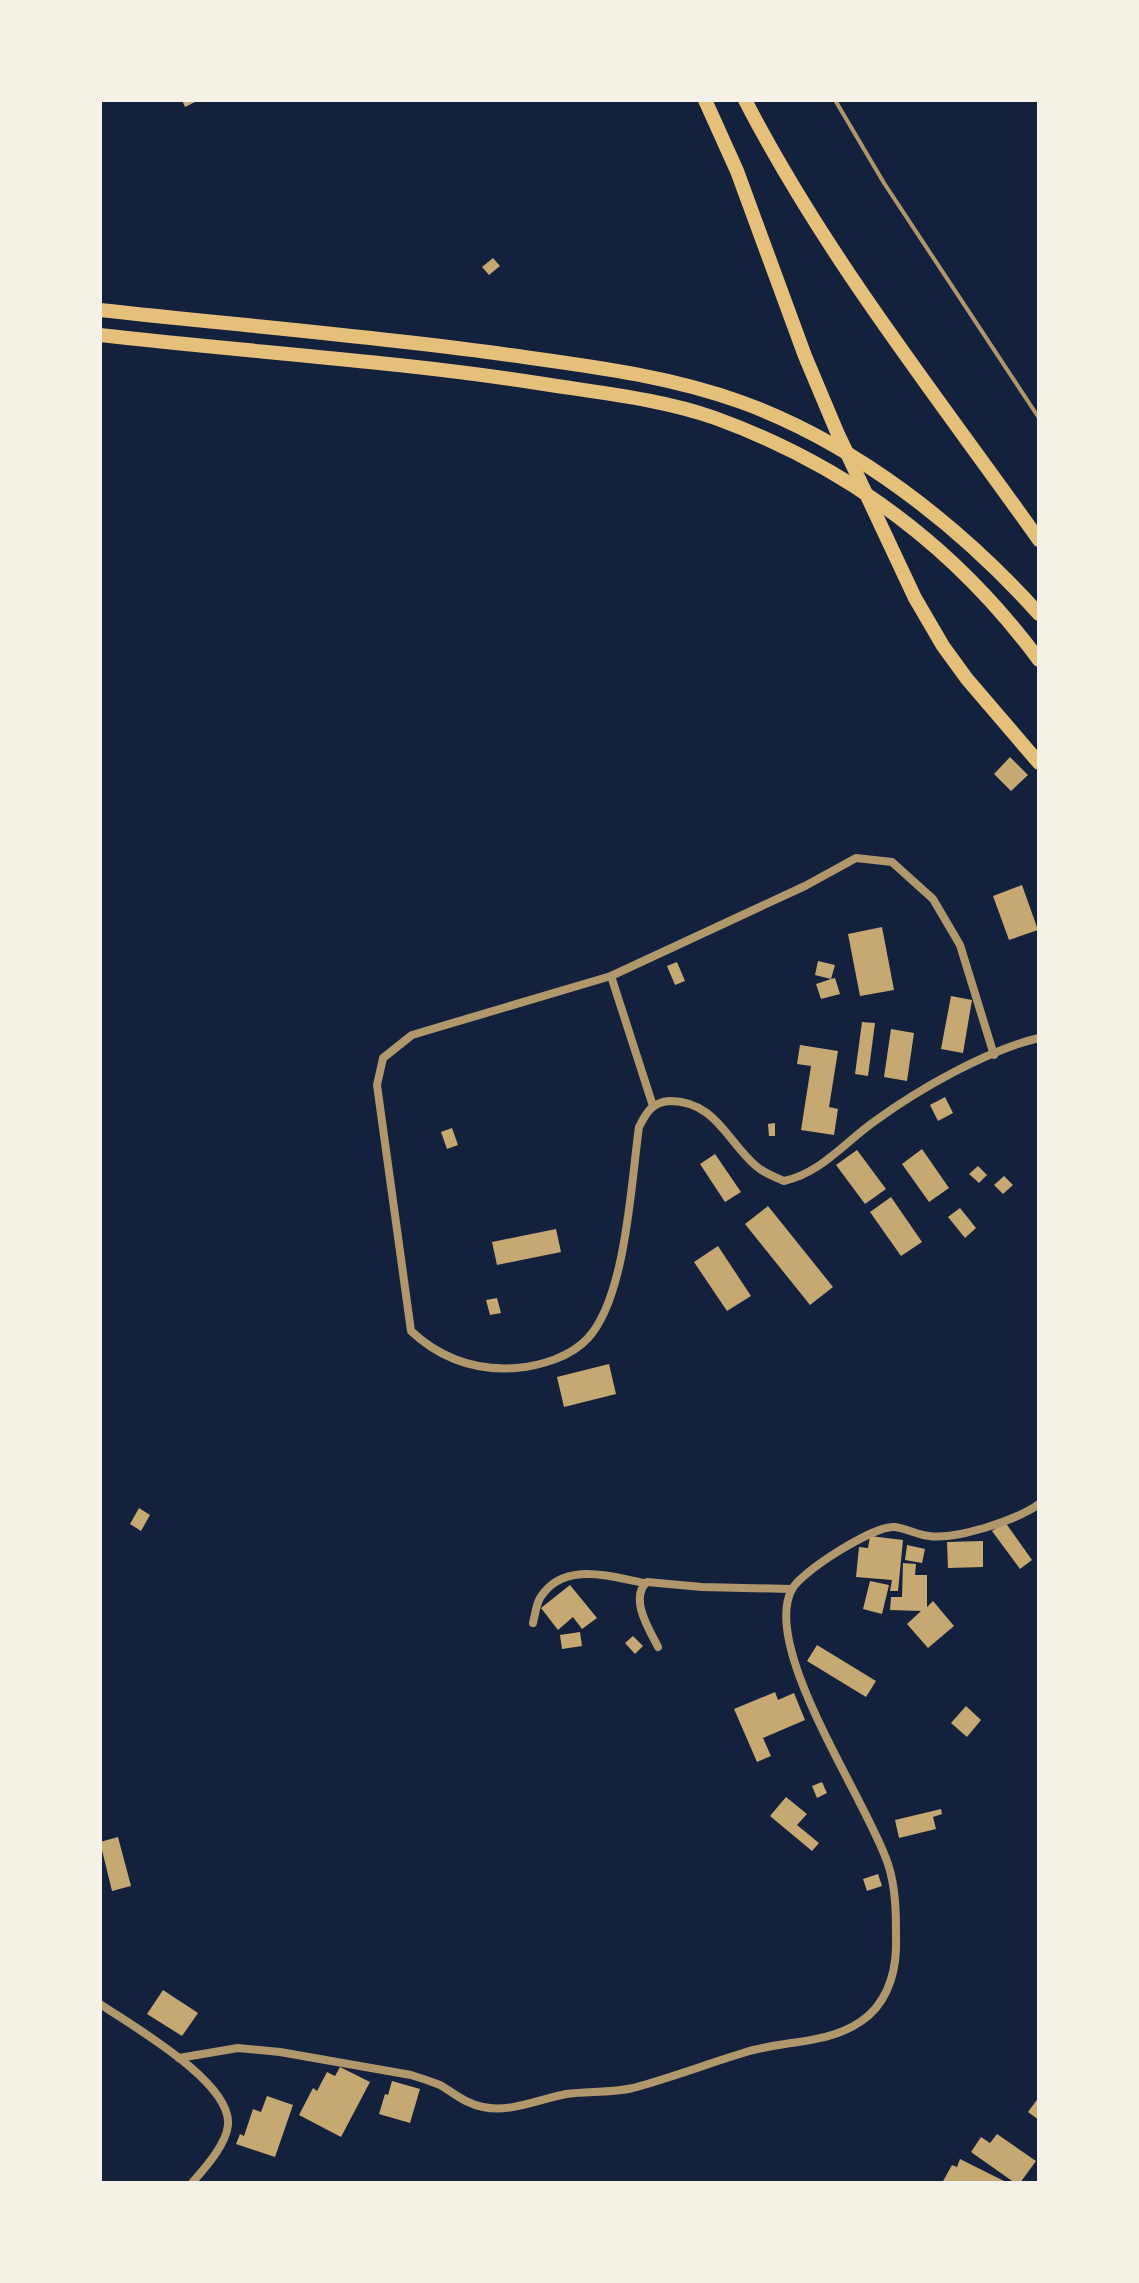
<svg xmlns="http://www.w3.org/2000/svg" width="1139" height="2283" font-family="Overpass,sans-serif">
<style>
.building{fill:#c6a872}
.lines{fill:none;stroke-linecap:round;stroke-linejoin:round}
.service{stroke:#b1986c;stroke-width:4}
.minor{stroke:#b1986c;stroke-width:8}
.primary{stroke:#e5c07b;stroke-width:14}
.trunk{stroke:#e5c07b;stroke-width:14}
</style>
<rect width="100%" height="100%" fill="#14213d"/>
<g class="building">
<polygon points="182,100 199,100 185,107"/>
<polygon points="493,258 500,266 489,275 482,267"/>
<polygon points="1010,757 1028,775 1011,791 994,774"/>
<polygon points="1022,885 1038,930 1009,940 993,896"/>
<polygon points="882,927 894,990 860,996 848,934"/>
<polygon points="818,961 835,965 831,979 835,978 840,994 821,999 816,984 831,979 815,975"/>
<polygon points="677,962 685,981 675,985 667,966"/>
<polygon points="951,996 972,1000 963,1053 941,1049"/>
<polygon points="862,1022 875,1023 868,1076 855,1074"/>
<polygon points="891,1029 914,1033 907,1081 884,1077"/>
<polygon points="800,1045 838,1051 829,1107 838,1109 834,1135 801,1130 811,1066 797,1064"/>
<polygon points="945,1097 953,1113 938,1121 930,1105"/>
<polygon points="775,1123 775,1136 769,1136 768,1124"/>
<polygon points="452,1128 458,1145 447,1149 441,1132"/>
<polygon points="922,1149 949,1188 929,1202 902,1164"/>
<polygon points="857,1150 886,1189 865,1204 836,1165"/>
<polygon points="715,1154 741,1192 725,1202 700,1164"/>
<polygon points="978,1166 987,1175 979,1183 969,1174"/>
<polygon points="1004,1176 1013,1185 1003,1194 994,1185"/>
<polygon points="891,1197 922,1242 901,1256 870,1212"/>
<polygon points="768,1206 833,1287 810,1305 745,1224"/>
<polygon points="960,1208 976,1228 965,1238 948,1217"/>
<polygon points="556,1229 561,1252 497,1265 492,1242"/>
<polygon points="718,1246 751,1296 727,1311 694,1262"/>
<polygon points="497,1298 501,1313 490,1315 486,1300"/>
<polygon points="609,1364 616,1394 564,1407 557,1377"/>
<polygon points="139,1508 150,1515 141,1531 130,1524"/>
<polygon points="1005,1522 1032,1560 1020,1569 992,1531"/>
<polygon points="870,1536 903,1540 898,1591 890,1591 892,1580 856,1577 859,1547 868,1548"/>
<polygon points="983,1541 983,1567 948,1568 947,1542"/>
<polygon points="907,1545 925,1549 922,1563 905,1560"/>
<polygon points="903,1563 916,1564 915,1575 927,1575 927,1607 933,1601 954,1626 928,1648 907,1624 921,1611 890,1610 891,1597 902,1597"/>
<polygon points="870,1581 889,1585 882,1614 863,1609"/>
<polygon points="570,1585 597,1618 582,1629 573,1617 558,1630 541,1608"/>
<polygon points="580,1632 582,1646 562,1649 560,1635"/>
<polygon points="633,1636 643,1646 635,1654 625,1643"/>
<polygon points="817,1645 876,1681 866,1697 807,1661"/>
<polygon points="775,1692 778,1700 794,1693 805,1720 763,1738 771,1756 757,1762 734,1709"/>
<polygon points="966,1706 981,1720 967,1737 951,1723"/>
<polygon points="822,1782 827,1793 817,1798 812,1786"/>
<polygon points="786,1797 807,1814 797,1825 819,1843 812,1851 770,1816"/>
<polygon points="941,1809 942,1814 933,1817 936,1829 899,1838 895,1820"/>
<polygon points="118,1837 131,1886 112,1891 100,1842"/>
<polygon points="878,1874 882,1886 867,1891 863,1879"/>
<polygon points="163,1990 198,2013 182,2036 147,2014"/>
<polygon points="340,2067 370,2082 341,2137 299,2115 313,2088 317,2091 327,2072 335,2076"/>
<polygon points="392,2081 420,2089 410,2123 379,2114 385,2094 388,2095"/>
<polygon points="267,2096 293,2105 275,2157 236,2144 240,2134 244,2136 253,2109 261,2112"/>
<polygon points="1039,2097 1039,2120 1028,2112"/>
<polygon points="997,2134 1036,2161 1020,2183 1015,2183 971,2152 981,2137 990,2143"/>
<polygon points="960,2159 1008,2183 942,2183 952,2165 957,2167"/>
</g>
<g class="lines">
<polyline class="service" points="835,100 884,183 1039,418"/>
<g class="minor">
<polyline points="611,976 653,1106"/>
<path d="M994 1055 960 945 933 899 892 862 856 858 805 886 611 976 412 1035 383 1058 377 1085 411 1331C441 1359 475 1371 516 1368 540 1366 571 1357 588 1338 626 1297 631 1183 639 1127 646 1113 652 1102 670 1101 715 1101 727 1141 756 1166 764 1173 774 1177 784 1181 821 1173 845 1142 875 1121 919 1089 987 1050 1039 1038"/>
<path d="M533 1623C535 1615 536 1605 540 1598 563 1561 608 1576 644 1583"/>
<path d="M658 1647C649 1629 629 1598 647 1582L702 1587 792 1589"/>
<path d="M100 2004C132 2026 232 2082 228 2125 226 2145 205 2168 192 2183"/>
<path d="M179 2058 238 2048 280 2052 411 2075C421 2078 430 2081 440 2085 454 2093 466 2104 483 2107 510 2113 540 2099 566 2094 588 2091 611 2093 633 2088 670 2078 707 2064 743 2053 781 2040 826 2045 860 2022 885 2006 895 1977 896 1949 896 1921 897 1891 888 1864 868 1802 760 1648 792 1589 802 1571 873 1526 894 1527 906 1528 917 1535 929 1536 956 1540 1017 1520 1039 1504"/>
</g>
<g class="primary">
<polyline points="705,100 737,171 805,356 837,432 915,598 943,646 967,679 1039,763"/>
<path d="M745 100C826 257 937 396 1039 540"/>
</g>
<g class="trunk">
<path d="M100 310C236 325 374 336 510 355 588 366 666 375 741 402 854 443 959 525 1039 614"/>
<path d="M100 335C248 352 397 361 544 384 601 393 661 399 715 418 847 466 956 548 1039 660"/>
</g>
</g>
<rect width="1139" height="2283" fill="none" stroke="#f6f1e7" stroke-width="204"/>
</svg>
